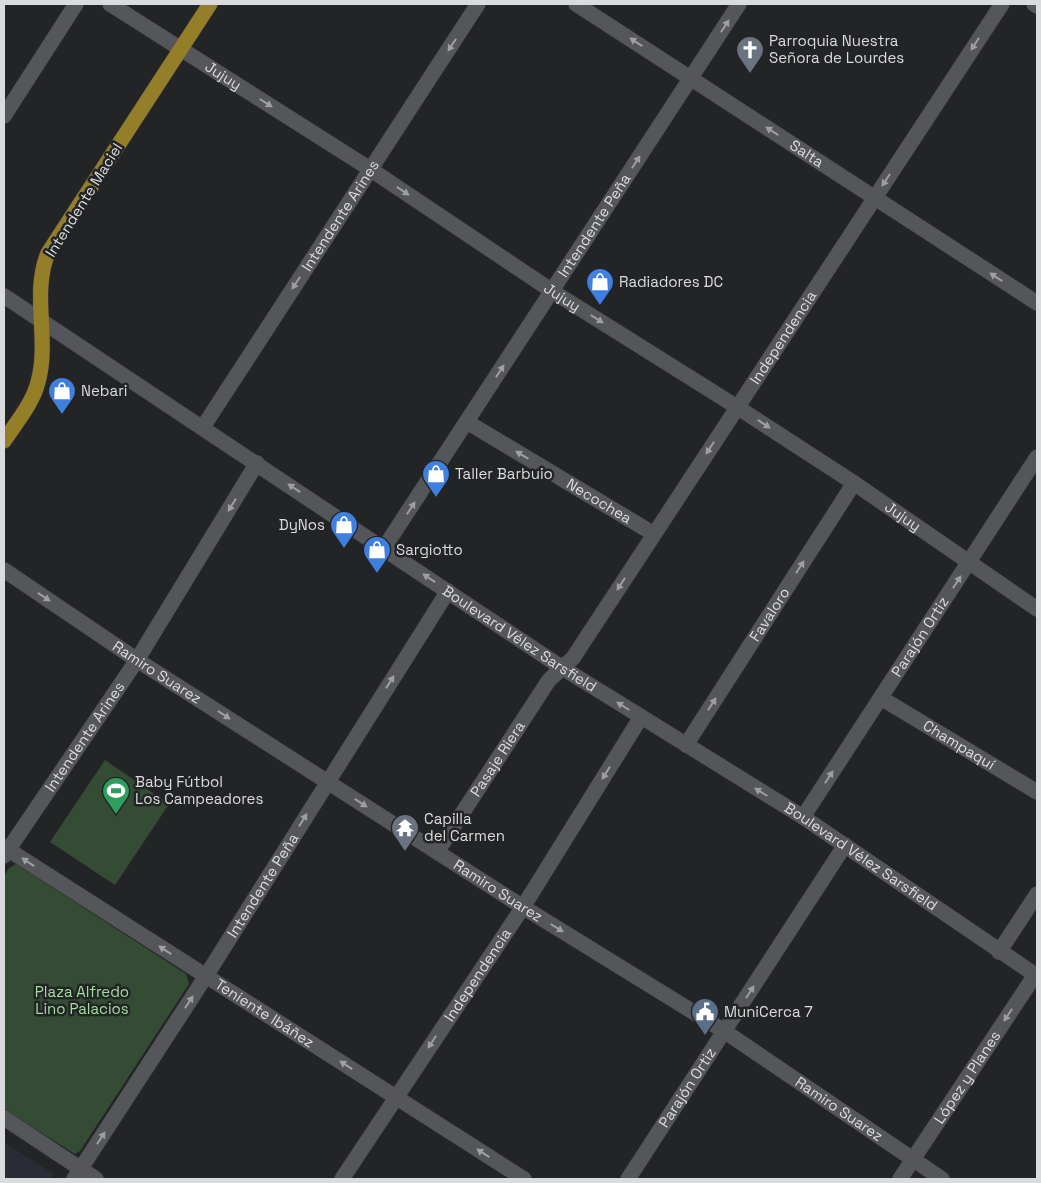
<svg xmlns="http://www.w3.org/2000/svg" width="1041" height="1183" font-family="'Space Grotesk',sans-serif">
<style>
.built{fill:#292c34}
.green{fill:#344c34}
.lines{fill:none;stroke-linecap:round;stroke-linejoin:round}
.minor-casing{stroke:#3e3e40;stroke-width:16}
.major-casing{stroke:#3e3e40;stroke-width:16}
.minor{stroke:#555659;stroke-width:15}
.major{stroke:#957e28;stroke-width:15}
.oneway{fill:#9e9fa1}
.labels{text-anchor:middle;stroke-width:5;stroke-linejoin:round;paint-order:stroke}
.poi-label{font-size:15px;fill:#dadbdc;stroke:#232426;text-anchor:start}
.street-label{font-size:15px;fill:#dadbdc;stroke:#232426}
.park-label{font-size:15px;fill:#9fde9d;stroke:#232426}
</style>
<rect width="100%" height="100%" fill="#232426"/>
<polygon class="built" points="4,1142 54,1174 50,1179 4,1179"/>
<g class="green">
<polygon points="105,760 169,804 115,885 50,842"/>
<polygon points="16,864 186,974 189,984 80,1151 75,1154 4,1109 4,876 9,868"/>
</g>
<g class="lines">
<defs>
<g id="minor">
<path id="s1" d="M110 4 370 169 552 291 737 407 854 483 1037 609"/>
<path id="s2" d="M576 4 1037 303"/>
<polyline points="1034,4 1037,6"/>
<polyline points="4,116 76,4"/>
<path id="s3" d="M4 296 561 667 803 817 1037 976"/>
<path id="s4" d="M467 422 654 534"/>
<path id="s5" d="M203 427 478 4"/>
<path id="s6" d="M384 548 739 4"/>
<path id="s7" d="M4 570 137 660 523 907 724 1031 942 1179"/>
<path id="s8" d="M881 698 1037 792"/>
<path id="s9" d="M686 745 854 483"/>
<path id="s10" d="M803 817 1037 457"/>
<path id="s11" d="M4 847 524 1179"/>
<path id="s12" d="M437 852 549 680 573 658 1002 4"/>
<path id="s13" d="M4 856 137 660 257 463"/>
<polyline points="999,952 1037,894"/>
<polyline points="4,1118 96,1179"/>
<path id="s14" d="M74 1179 206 976 448 591"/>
<path id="s15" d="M342 1179 523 907 641 717"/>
<path id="s16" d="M628 1179 845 845"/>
<path id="s17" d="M900 1179 1035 975"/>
</g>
<path id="major" d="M4 441C16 423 33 403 38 382 50 340 31 294 48 253L210 4"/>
</defs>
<use href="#minor" class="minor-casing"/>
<use href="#major" class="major-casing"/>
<use href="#minor" class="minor"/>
<use href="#major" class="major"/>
</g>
<defs><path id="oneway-solid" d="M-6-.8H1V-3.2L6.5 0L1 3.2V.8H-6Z" transform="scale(1.25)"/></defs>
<g class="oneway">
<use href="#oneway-solid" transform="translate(725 26) rotate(-57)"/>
<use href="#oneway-solid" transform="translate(636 42) rotate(-147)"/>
<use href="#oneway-solid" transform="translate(975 44) rotate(123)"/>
<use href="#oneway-solid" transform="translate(452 45) rotate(123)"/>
<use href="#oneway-solid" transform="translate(266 103) rotate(32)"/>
<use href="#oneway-solid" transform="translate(772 131) rotate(-147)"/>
<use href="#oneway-solid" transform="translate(636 162) rotate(-57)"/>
<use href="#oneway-solid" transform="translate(886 180) rotate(123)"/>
<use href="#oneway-solid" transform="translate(403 191) rotate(34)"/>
<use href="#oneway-solid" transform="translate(996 277) rotate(-147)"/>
<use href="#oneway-solid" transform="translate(296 283) rotate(123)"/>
<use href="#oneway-solid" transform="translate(597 319) rotate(32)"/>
<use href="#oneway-solid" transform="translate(500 371) rotate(-57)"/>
<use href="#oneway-solid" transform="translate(764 424) rotate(33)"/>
<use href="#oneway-solid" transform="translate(710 448) rotate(123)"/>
<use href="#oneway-solid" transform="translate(522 455) rotate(-149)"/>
<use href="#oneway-solid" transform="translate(294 488) rotate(-146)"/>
<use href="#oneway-solid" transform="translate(232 505) rotate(122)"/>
<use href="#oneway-solid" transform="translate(411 508) rotate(-57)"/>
<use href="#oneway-solid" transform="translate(800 567) rotate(-57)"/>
<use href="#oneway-solid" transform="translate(429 578) rotate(-146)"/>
<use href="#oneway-solid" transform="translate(957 582) rotate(-57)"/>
<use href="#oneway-solid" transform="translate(621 584) rotate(123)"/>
<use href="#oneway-solid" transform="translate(44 597) rotate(34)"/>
<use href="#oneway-solid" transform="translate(390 682) rotate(-58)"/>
<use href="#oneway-solid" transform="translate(712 704) rotate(-57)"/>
<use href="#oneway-solid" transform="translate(623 706) rotate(-148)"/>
<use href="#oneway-solid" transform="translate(224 715) rotate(33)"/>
<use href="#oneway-solid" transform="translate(606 773) rotate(122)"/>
<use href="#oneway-solid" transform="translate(829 777) rotate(-57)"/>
<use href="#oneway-solid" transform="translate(761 792) rotate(-148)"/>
<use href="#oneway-solid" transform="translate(361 803) rotate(33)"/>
<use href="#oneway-solid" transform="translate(303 820) rotate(-58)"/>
<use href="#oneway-solid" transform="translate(28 862) rotate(-147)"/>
<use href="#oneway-solid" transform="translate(557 928) rotate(32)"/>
<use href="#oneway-solid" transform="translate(165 950) rotate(-147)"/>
<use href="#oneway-solid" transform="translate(750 992) rotate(-57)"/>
<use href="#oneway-solid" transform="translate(189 1002) rotate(-57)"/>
<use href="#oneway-solid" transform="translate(1008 1015) rotate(124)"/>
<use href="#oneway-solid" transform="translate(432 1042) rotate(124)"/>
<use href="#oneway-solid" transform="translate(346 1065) rotate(-147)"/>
<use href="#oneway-solid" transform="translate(101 1138) rotate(-57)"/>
<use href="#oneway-solid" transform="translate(483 1153) rotate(-147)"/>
</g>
<defs>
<symbol id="church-pin" viewBox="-11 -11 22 30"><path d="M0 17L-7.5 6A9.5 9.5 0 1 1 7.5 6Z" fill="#6b7280" stroke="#232426"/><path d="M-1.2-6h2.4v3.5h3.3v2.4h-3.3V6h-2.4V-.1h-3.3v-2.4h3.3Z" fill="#fff"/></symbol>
<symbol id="shop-pin" viewBox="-11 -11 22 30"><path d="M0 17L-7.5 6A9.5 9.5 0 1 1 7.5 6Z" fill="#3f7fe0" stroke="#232426"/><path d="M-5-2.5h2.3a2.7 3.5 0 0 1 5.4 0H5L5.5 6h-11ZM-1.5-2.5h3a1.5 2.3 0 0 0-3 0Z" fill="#fff"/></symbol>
<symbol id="stadium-pin" viewBox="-11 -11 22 30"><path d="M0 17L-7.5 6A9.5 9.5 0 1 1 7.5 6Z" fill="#2e9e5b" stroke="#232426"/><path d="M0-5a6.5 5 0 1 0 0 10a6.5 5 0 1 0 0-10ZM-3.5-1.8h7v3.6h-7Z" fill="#fff"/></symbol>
<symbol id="temple-pin" viewBox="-11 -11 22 30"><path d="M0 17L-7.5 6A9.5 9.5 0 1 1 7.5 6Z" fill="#6b7280" stroke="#232426"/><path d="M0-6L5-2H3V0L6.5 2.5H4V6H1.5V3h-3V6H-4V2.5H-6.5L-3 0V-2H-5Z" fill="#fff"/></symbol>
<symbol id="civic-pin" viewBox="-11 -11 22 30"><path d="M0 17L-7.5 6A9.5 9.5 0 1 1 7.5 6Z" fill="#5c6f8a" stroke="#232426"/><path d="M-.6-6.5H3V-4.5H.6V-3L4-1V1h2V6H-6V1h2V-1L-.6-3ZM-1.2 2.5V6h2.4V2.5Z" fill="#fff"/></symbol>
</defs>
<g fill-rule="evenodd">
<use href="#church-pin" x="734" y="34" width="32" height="43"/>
<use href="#shop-pin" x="584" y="266" width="32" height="43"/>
<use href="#shop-pin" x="46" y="375" width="32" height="43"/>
<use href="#shop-pin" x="420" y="458" width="32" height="43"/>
<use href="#shop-pin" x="328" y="509" width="32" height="43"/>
<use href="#shop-pin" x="361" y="534" width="32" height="43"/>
<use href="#stadium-pin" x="100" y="775" width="32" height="43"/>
<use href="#temple-pin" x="389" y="812" width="32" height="43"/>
<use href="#civic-pin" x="689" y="996" width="32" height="43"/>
</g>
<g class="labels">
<g class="poi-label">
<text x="769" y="46">Parroquia Nuestra<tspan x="769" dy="17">Señora de Lourdes</tspan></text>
<text x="619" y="287">Radiadores DC</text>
<text x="81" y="396">Nebari</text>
<text x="455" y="479">Taller Barbuio</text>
<text x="325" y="530" text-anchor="end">DyNos</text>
<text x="396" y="555">Sargiotto</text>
<text x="135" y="787">Baby Fútbol<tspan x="135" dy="17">Los Campeadores</tspan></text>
<text x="424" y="824">Capilla<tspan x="424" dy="17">del Carmen</tspan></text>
<text x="724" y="1017">MuniCerca 7</text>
</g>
<g class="street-label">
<text dy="5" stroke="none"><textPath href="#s1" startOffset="134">Jujuy</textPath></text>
<text dy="5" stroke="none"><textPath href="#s2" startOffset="275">Salta</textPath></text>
<text transform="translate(84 200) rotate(-58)" y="5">Intendente Maciel</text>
<text dy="5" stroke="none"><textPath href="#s5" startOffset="252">Intendente Arines</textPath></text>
<text dy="5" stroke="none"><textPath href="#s6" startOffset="385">Intendente Peña</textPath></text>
<text dy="5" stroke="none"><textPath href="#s1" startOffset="539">Jujuy</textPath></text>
<text dy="5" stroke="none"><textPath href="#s12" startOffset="621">Independencia</textPath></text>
<text dy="5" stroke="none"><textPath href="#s4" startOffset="154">Necochea</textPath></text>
<text dy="5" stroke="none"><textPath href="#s1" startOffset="944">Jujuy</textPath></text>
<text dy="5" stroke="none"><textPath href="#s9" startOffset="155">Favaloro</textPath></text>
<text dy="5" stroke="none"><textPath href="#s10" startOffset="215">Parajón Ortiz</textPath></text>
<text dy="5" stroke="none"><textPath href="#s3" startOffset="619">Boulevard Vélez Sarsfield</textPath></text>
<text dy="5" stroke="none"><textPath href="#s7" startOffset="184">Ramiro Suarez</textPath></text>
<text dy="5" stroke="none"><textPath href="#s13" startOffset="144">Intendente Arines</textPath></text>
<text dy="5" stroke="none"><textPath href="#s8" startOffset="91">Champaquí</textPath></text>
<text dy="5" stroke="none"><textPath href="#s12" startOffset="111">Pasaje Riera</textPath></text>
<text dy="5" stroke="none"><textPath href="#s3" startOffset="1024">Boulevard Vélez Sarsfield</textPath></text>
<text dy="5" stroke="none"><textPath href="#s14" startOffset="349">Intendente Peña</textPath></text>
<text dy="5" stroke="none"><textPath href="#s7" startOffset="589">Ramiro Suarez</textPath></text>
<text dy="5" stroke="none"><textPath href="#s15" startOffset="245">Independencia</textPath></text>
<text dy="5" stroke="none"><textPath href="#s11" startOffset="309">Teniente Ibáñez</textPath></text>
<text dy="5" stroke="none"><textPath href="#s17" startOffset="122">López y Planes</textPath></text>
<text dy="5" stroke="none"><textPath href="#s16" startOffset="109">Parajón Ortiz</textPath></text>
<text dy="5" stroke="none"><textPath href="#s7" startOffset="994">Ramiro Suarez</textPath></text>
</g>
<g class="park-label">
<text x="82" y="997">Plaza Alfredo<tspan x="82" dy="17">Lino Palacios</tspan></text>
</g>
</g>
<rect width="1041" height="1183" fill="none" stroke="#dadbdc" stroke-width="10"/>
</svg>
